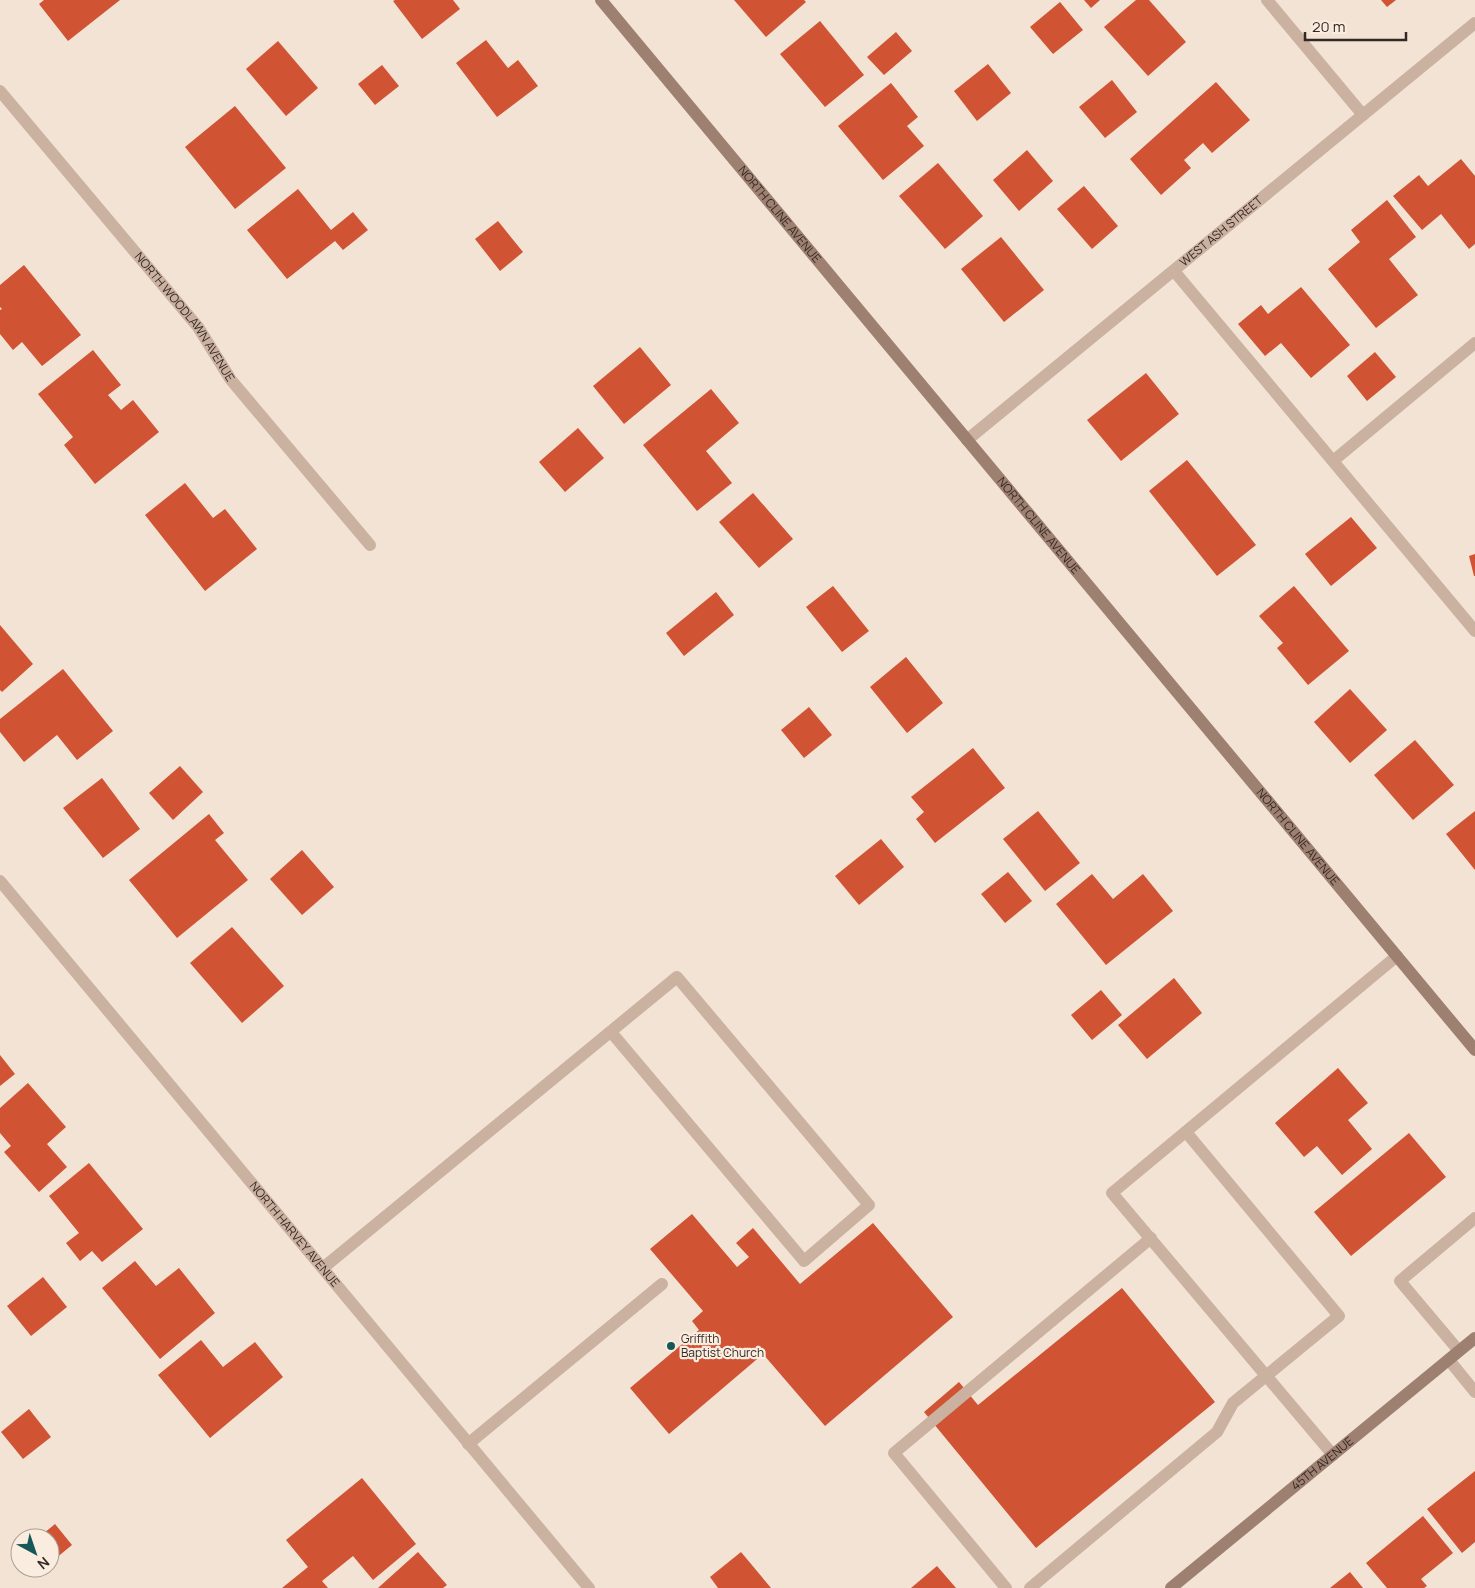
<svg xmlns="http://www.w3.org/2000/svg" width="1475" height="1588" font-family="Manrope,sans-serif">
<style>
.building{fill:#d05334}
.lines{fill:none;stroke-linecap:round;stroke-linejoin:round}
.lane{stroke:#cbb1a0;stroke-width:12}
.street{stroke:#cbb1a0;stroke-width:12}
.secondary{stroke:#9e8071;stroke-width:12}
.poi-dot{fill:#175758;stroke:#faede0;stroke-width:2}
.labels{text-anchor:middle;stroke-width:4.5;stroke-linejoin:round;paint-order:stroke}
.street-label{font-size:12px;fill:#342824;stroke:#faede0}
.poi-label{font-size:12px;fill:#342824;stroke:#faede0;text-anchor:start}
</style>
<rect width="100%" height="100%" fill="#f2e3d4"/>
<g class="building">
<polygon points="44,0 120,0 68,41 39,4"/>
<polygon points="395,0 453,0 460,9 422,39 393,1"/>
<polygon points="734,0 804,0 806,2 766,37"/>
<polygon points="1084,0 1100,0 1091,8"/>
<polygon points="1136,0 1149,0 1186,42 1148,76 1104,27"/>
<polygon points="1381,0 1396,0 1387,7"/>
<polygon points="1060,2 1083,30 1053,54 1030,27"/>
<polygon points="820,21 864,75 825,107 780,54"/>
<polygon points="896,32 912,51 884,75 867,57"/>
<polygon points="486,40 508,68 518,60 538,86 497,117 456,63"/>
<polygon points="278,41 318,88 286,116 246,69"/>
<polygon points="988,64 1011,93 977,121 954,91"/>
<polygon points="382,65 399,86 375,105 358,84"/>
<polygon points="1112,80 1137,112 1105,138 1079,107"/>
<polygon points="1216,82 1250,120 1212,153 1203,143 1184,160 1191,168 1161,195 1130,159"/>
<polygon points="891,83 918,117 907,126 924,146 883,180 838,126"/>
<polygon points="235,106 286,168 235,209 185,147"/>
<polygon points="1027,150 1053,181 1019,211 993,180"/>
<polygon points="1461,159 1475,176 1475,244 1469,249 1441,214 1422,230 1393,196 1419,175 1428,186"/>
<polygon points="938,163 983,216 945,249 899,196"/>
<polygon points="1084,186 1118,226 1092,249 1057,209"/>
<polygon points="298,189 331,230 353,212 368,230 343,250 335,241 287,279 247,230"/>
<polygon points="1387,200 1416,237 1389,259 1418,295 1376,328 1328,269 1360,242 1351,230"/>
<polygon points="498,221 523,252 500,271 475,239"/>
<polygon points="1001,237 1044,290 1004,322 961,269"/>
<polygon points="24,265 81,335 42,366 22,342 13,350 0,334 0,310 2,309 0,307 0,285"/>
<polygon points="1301,287 1350,345 1311,378 1281,343 1265,356 1238,324 1261,305 1268,314"/>
<polygon points="640,347 671,385 624,424 593,386"/>
<polygon points="93,350 121,385 108,395 121,410 133,400 159,432 95,484 64,445 73,437 38,394"/>
<polygon points="1375,352 1396,377 1367,401 1347,376"/>
<polygon points="1146,373 1179,414 1121,461 1087,420"/>
<polygon points="711,389 739,423 706,451 732,483 697,511 643,445"/>
<polygon points="578,428 604,458 565,492 539,462"/>
<polygon points="1187,460 1256,545 1217,576 1149,491"/>
<polygon points="185,483 213,518 225,509 257,549 205,591 145,515"/>
<polygon points="753,493 793,539 759,568 719,522"/>
<polygon points="1351,517 1377,548 1331,586 1305,554"/>
<polygon points="1475,554 1475,576 1474,576 1469,556"/>
<polygon points="833,586 869,631 842,652 806,607"/>
<polygon points="1294,586 1349,651 1308,685 1277,648 1283,643 1259,616"/>
<polygon points="716,592 734,615 684,656 666,633"/>
<polygon points="0,625 33,664 2,692 0,690"/>
<polygon points="906,657 943,703 907,733 870,687"/>
<polygon points="63,669 113,731 77,760 57,735 24,762 0,732 0,719"/>
<polygon points="1350,689 1387,730 1350,763 1314,722"/>
<polygon points="809,707 832,735 804,758 781,730"/>
<polygon points="1415,740 1454,785 1413,820 1374,775"/>
<polygon points="973,748 1005,788 935,843 916,819 924,812 911,797"/>
<polygon points="180,766 203,792 173,820 149,793"/>
<polygon points="102,778 140,829 103,858 63,808"/>
<polygon points="1038,811 1080,863 1045,891 1003,839"/>
<polygon points="1475,811 1475,870 1446,834"/>
<polygon points="209,814 224,833 215,840 248,880 177,938 129,880"/>
<polygon points="881,839 904,867 859,905 835,876"/>
<polygon points="302,850 334,887 302,915 270,879"/>
<polygon points="1008,872 1032,901 1005,923 981,894"/>
<polygon points="1092,874 1113,899 1143,874 1173,911 1106,965 1056,904"/>
<polygon points="232,927 284,986 242,1023 190,963"/>
<polygon points="1174,978 1202,1013 1147,1059 1118,1025"/>
<polygon points="1101,990 1122,1015 1092,1040 1071,1015"/>
<polygon points="0,1055 15,1074 0,1086"/>
<polygon points="1338,1068 1368,1103 1348,1120 1372,1149 1342,1175 1317,1146 1304,1157 1275,1123"/>
<polygon points="28,1083 66,1127 47,1144 67,1167 39,1192 4,1152 11,1146 0,1133 0,1108"/>
<polygon points="1409,1133 1446,1177 1351,1256 1314,1212"/>
<polygon points="89,1163 143,1229 102,1262 92,1251 80,1261 66,1243 79,1233 49,1196"/>
<polygon points="692,1214 737,1267 749,1257 736,1243 753,1228 800,1284 873,1223 953,1317 825,1426 763,1354 669,1434 630,1388 699,1330 692,1321 703,1311 650,1249"/>
<polygon points="135,1261 156,1286 179,1268 215,1313 160,1359 102,1288"/>
<polygon points="43,1277 67,1307 31,1336 7,1306"/>
<polygon points="1122,1288 1215,1402 1036,1548 924,1412 959,1382 978,1405"/>
<polygon points="201,1340 223,1367 255,1342 283,1377 210,1438 158,1375"/>
<polygon points="29,1409 51,1437 23,1459 1,1432"/>
<polygon points="1475,1471 1475,1542 1462,1553 1427,1509"/>
<polygon points="362,1478 416,1544 373,1580 353,1556 322,1581 328,1588 282,1588 308,1567 286,1540"/>
<polygon points="1423,1516 1453,1553 1421,1579 1427,1586 1424,1588 1387,1588 1366,1563"/>
<polygon points="55,1524 72,1545 50,1563 50,1538 38,1538"/>
<polygon points="418,1552 447,1585 443,1588 378,1588"/>
<polygon points="741,1552 771,1588 718,1588 710,1577"/>
<polygon points="937,1566 956,1588 911,1588"/>
<polygon points="1350,1572 1363,1588 1330,1588"/>
</g>
<g class="lines">
<g class="lane">
<polyline points="1174,271 1475,631"/>
<polyline points="1333,461 1475,343"/>
<polyline points="323,1268 677,977 869,1205 804,1261 611,1032"/>
<polyline points="1459,1351 1400,1281 1475,1218"/>
<polyline points="1449,1360 1475,1392"/>
<polyline points="468,1444 662,1284"/>
<polyline points="1333,1455 1112,1193 1397,956"/>
<polyline points="1006,1588 894,1453 1151,1238"/>
<polyline points="1030,1588 1217,1432 1233,1403 1339,1316 1186,1132"/>
</g>
<g class="street">
<polyline points="1267,0 1363,115"/>
<path id="s1" d="M0 91 198 327 231 380 370 545"/>
<path id="s2" d="M967 440 1475 23"/>
<path id="s3" d="M0 881 589 1588"/>
</g>
<g class="secondary">
<path id="s4" d="M601 0 1475 1050"/>
<path id="s5" d="M1171 1588 1475 1338"/>
</g>
</g>
<circle class="poi-dot" cx="671" cy="1346" r="5"/>
<g class="labels">
<g class="street-label">
<text dy="4" stroke="none"><textPath href="#s4" startOffset="279">NORTH CLINE AVENUE</textPath></text>
<text dy="4" stroke="none"><textPath href="#s2" startOffset="329">WEST ASH STREET</textPath></text>
<text dy="4" stroke="none"><textPath href="#s1" startOffset="292">NORTH WOODLAWN AVENUE</textPath></text>
<text dy="4" stroke="none"><textPath href="#s4" startOffset="684">NORTH CLINE AVENUE</textPath></text>
<text dy="4" stroke="none"><textPath href="#s4" startOffset="1089">NORTH CLINE AVENUE</textPath></text>
<text dy="4" stroke="none"><textPath href="#s3" startOffset="460">NORTH HARVEY AVENUE</textPath></text>
<text dy="4" stroke="none"><textPath href="#s5" startOffset="196">45TH AVENUE</textPath></text>
</g>
<g class="poi-label">
<text x="681" y="1343">Griffith<tspan x="681" dy="14">Baptist Church</tspan></text>
</g>
</g>
<g transform="translate(35 1553) rotate(140)"><circle r="24" fill="#faede0" stroke="#ab9e95"/>
<path d="M0-4L9 19L0 12L-9 19Z" fill="#175758"/>
<text y="-8" font-size="14" font-weight="bold" text-anchor="middle" fill="#342824">N</text>
</g>
<path d="M1305 32v8h101v-8" fill="none" stroke="#342824" stroke-width="2.5"/>
<text x="1312" y="32" font-size="15" fill="#342824" stroke="#faede0" stroke-width="4" paint-order="stroke">20 m</text>
</svg>
